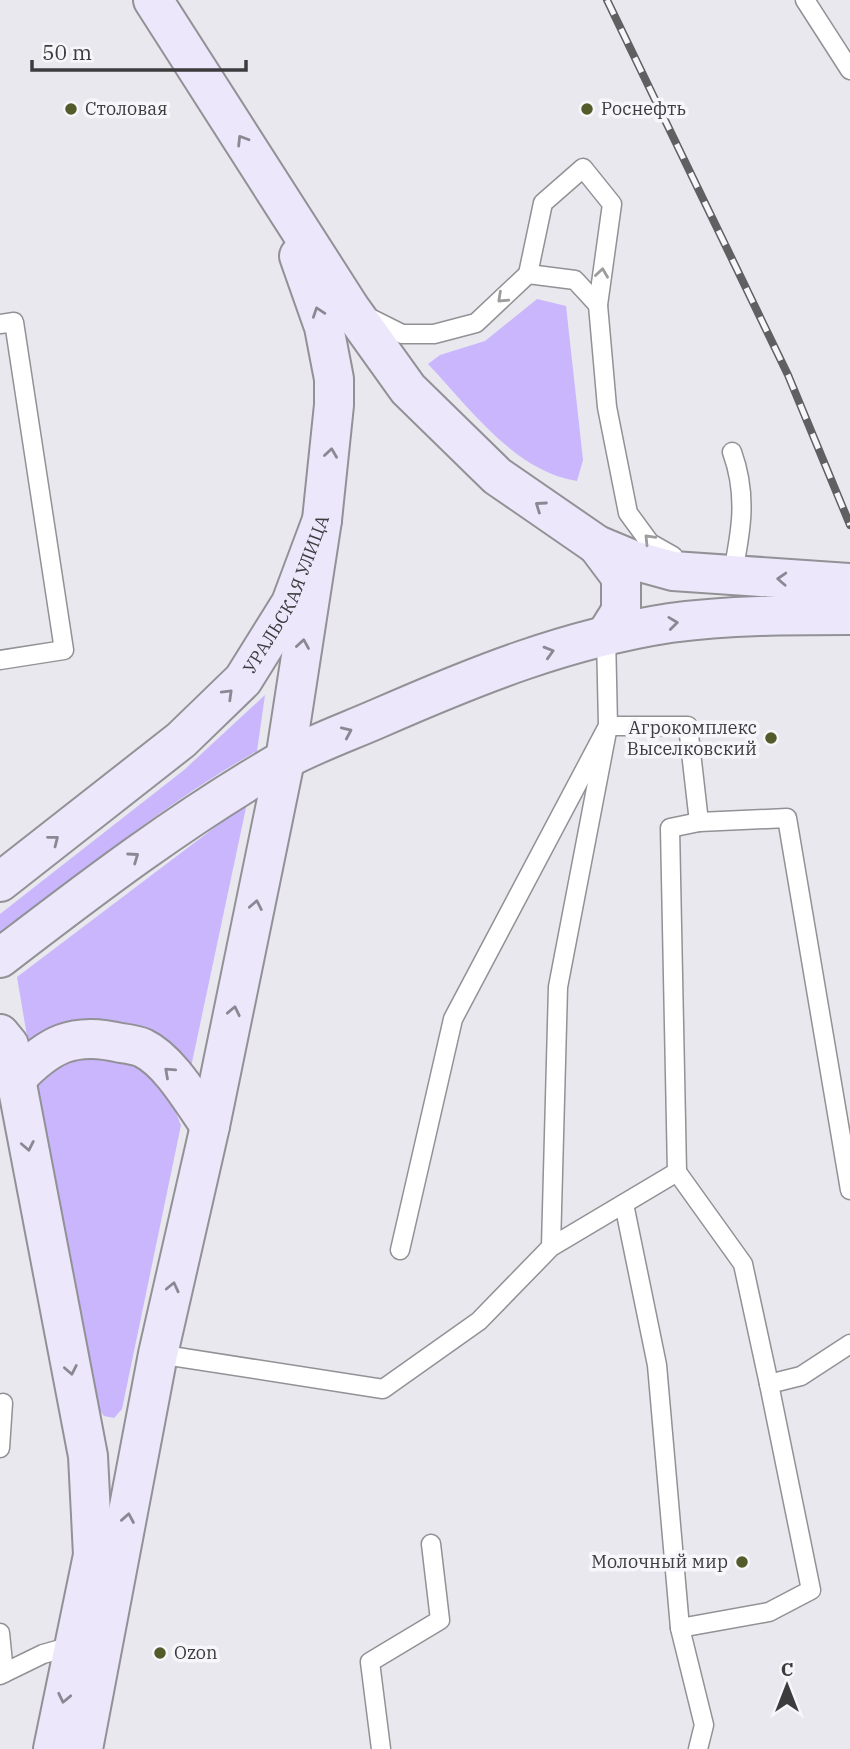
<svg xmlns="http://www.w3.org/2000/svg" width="850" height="1749" font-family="'IBM Plex Serif',serif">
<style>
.grass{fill:#c9b6fd}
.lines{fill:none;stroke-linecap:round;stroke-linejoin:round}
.lane-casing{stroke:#929195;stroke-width:21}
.secondary-casing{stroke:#929195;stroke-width:42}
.lane{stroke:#fff;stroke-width:18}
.secondary{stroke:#ede7fc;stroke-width:38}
.rail-casing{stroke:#605f62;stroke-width:8}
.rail{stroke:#f7f6fb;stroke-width:5;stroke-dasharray:16;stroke-linecap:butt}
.oneway{stroke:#8c8893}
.oneway2{stroke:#9e9d9e}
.poi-dot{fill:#545b2a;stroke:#f7f6fb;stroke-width:2.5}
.labels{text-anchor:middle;stroke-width:7;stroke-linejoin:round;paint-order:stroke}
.poi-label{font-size:18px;fill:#3c3b3d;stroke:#f7f6fb;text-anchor:start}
.street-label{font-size:18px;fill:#3c3b3d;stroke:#f7f6fb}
</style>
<rect width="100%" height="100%" fill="#e9e8ee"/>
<g class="grass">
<path d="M537 299 566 306 583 460 577 481C514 471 469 407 428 364L440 355 485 341Z"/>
<path d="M265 695 257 751C165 803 83 871 0 935V914L184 770Z"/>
<polygon points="247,803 191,1067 139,1027 65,1021 28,1042 17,977"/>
<polygon points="63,1057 136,1060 166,1089 181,1125 122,1409 114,1418 104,1416 98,1408 34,1080"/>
</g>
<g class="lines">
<defs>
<g id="lane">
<polyline points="805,0 850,70"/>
<polyline points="528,274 575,280 598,305"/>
<polyline points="366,316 402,334 434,334 476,323 528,274 543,203 583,168 612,204 598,305 607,407 628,513 650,543 673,556"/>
<polyline points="0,324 14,322 64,650 0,660"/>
<path d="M729 576 732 577C741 532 748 496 732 452"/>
<polyline points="699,822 787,818 850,1190"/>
<polyline points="677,1172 743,1264 769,1384 801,1376 850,1344"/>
<polyline points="624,1204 657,1365 680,1628 769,1612 811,1590 769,1384"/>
<polyline points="400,1250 453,1019 608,726 606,635"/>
<polyline points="158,1354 383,1389 479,1321 551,1247 558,987 608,726 688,726 699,822 670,828 677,1172 551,1247"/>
<polyline points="0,1448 3,1403"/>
<polyline points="680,1628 704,1725 698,1749"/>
<polyline points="0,1633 4,1673"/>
<polyline points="0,1675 43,1654 75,1645"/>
<polyline points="381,1749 370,1662 440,1620 431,1544"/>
</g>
<g id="secondary">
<polyline points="153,0 350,308 408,389 497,476 597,545 633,560 673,571 850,583"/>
<polyline points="597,545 621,577 621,611 606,635"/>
<path id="s1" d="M0 882 181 740 243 680 291 603 322 520 334 405V379L324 327 299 256"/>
<path d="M0 958C91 888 183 818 282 761 313 744 347 732 379 718 475 676 566 639 670 623 729 615 790 615 850 615"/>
<polyline points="0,1034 9,1045 16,1079 88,1456 93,1555 53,1749"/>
<path d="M16 1079C48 1045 73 1031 121 1043 128 1044 136 1045 143 1048 170 1061 193 1102 210 1126"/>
<polyline points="83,1749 158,1354 210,1126 285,760 322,520"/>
</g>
</defs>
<use href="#lane" class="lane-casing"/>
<use href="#secondary" class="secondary-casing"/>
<use href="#lane" class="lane"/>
<use href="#secondary" class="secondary"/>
<defs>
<polyline id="rail" points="607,0 788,375 850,525"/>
</defs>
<use href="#rail" class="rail-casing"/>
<use href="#rail" class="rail"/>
</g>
<defs><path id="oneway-chevron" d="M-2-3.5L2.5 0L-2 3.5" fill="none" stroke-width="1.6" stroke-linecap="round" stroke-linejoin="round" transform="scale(1.75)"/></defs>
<g class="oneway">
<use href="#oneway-chevron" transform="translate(242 140) rotate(-122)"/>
<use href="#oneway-chevron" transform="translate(318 312) rotate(-109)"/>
<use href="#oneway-chevron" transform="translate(331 453) rotate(-82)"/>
<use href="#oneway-chevron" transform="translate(540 506) rotate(-145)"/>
<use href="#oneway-chevron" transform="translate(782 579) rotate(-177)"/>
<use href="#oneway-chevron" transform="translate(673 623) rotate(-7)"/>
<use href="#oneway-chevron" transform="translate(303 644) rotate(-81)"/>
<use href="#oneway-chevron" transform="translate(549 652) rotate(-16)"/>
<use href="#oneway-chevron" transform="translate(228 694) rotate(-44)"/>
<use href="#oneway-chevron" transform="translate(347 732) rotate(-24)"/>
<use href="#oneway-chevron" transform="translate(54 840) rotate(-38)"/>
<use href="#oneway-chevron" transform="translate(134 857) rotate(-35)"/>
<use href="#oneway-chevron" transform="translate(256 905) rotate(-79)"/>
<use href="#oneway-chevron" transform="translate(234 1011) rotate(-78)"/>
<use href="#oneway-chevron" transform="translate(169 1072) rotate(-138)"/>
<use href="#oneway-chevron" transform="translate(28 1146) rotate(79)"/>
<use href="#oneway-chevron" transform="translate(173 1287) rotate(-77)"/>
<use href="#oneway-chevron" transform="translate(71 1370) rotate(79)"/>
<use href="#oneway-chevron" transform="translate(128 1518) rotate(-80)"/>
<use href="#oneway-chevron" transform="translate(64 1698) rotate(102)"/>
</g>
<g class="oneway2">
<use href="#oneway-chevron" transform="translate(602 273) rotate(-82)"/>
<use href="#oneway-chevron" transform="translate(502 298) rotate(137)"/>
<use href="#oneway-chevron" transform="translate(649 539) rotate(-134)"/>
</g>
<g class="poi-dot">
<circle cx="71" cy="109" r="7"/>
<circle cx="587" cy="109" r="7"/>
<circle cx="771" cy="738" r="7"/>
<circle cx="742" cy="1562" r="7"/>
<circle cx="160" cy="1653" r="7"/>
</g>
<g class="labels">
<g class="poi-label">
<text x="85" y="115">Столовая</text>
<text x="601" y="115">Роснефть</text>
<text x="757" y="734" text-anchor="end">Агрокомплекс<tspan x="757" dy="21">Выселковский</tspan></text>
<text x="728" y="1568" text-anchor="end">Молочный мир</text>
<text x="174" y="1659">Ozon</text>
</g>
<g class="street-label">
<text dy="6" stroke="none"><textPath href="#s1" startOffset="413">УРАЛЬСКАЯ УЛИЦА</textPath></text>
</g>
</g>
<g transform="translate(787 1686)" stroke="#f7f6fb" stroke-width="5" paint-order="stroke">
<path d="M0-5L12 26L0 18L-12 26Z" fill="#3c3b3d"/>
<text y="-10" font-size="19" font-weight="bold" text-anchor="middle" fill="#3c3b3d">С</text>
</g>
<path d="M32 60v10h214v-10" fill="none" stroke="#3c3b3d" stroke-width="3.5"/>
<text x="42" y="60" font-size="21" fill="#3c3b3d" stroke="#f7f6fb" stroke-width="5" paint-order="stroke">50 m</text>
</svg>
